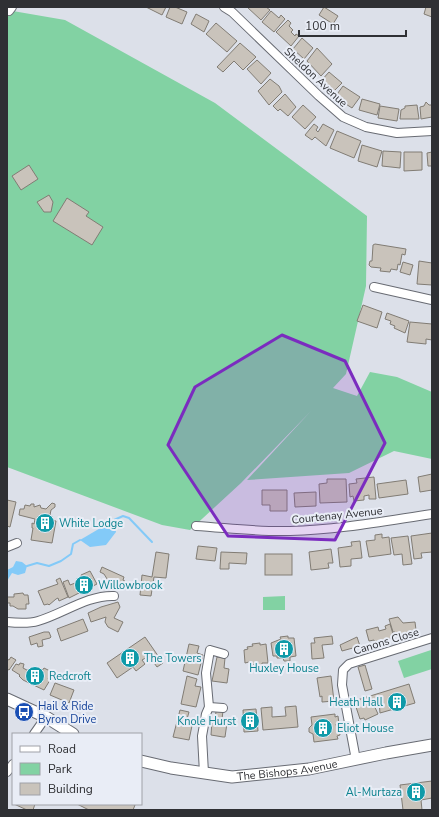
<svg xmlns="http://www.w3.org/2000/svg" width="439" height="817" font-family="'Nunito Sans',sans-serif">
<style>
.green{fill:#82d2a3}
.water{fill:#83caf8}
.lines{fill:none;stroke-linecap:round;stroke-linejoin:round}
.stream{stroke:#83caf8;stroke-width:2}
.building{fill:#c9c3bb;stroke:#817c74}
.street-casing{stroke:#686b73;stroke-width:10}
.secondary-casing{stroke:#686b73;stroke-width:13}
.street{stroke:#fff;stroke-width:8}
.secondary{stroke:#fff;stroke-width:11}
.marked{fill:#7b2cbf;fill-opacity:0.2;stroke:#7b2cbf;stroke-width:3;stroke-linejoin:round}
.labels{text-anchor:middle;stroke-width:4;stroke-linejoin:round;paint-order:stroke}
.street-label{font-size:11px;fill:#2f3034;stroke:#e9edf6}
.culture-label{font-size:11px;fill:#0d838f;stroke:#e9edf6;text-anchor:start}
.transit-label{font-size:11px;fill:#164399;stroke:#e9edf6;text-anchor:start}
</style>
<rect width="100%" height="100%" fill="#dce0e9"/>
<g class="green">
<polygon points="7,10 65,20 215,103 367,216 366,286 346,374 333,388 357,396 370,372 397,377 432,392 432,459 394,451 349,473 247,480 311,411 241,483 190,530 162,525 7,467"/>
<polygon points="285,596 285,610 263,610 263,597"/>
<polygon points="431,650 432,669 404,678 398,661"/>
</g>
<g class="water">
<polygon points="114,520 116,532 106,545 90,547 80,540"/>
<polygon points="16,561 22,562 27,566 25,573 18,575 12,573 7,581 7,570 13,567"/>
</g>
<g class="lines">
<g class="stream">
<polyline points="114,520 123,516 129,518 152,542"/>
<polyline points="27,566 37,563 49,566 61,561 71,554 73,544 80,540"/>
</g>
</g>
<g class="building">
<polygon points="146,7 166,7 162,15"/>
<polygon points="170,7 175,7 187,12 182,24 166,17"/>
<polygon points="247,7 266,7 270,10 261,20"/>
<polygon points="324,7 338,16 333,24 319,15"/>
<polygon points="426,7 432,7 432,17 424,14"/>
<polygon points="271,11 279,18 281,15 285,19 274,32 262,22"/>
<polygon points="196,14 209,21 204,32 191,24"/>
<polygon points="288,20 291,23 289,26 293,30 291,32 295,36 296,34 299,36 291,46 276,32"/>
<polygon points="216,23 237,41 227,52 206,34"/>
<polygon points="302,38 313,48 304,59 293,49"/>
<polygon points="240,43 256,57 243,70 234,61 223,72 217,67"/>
<polygon points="317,48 332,64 321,76 307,61"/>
<polygon points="257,60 271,73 261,84 247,69"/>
<polygon points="329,72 342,83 333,92 321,81"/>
<polygon points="270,79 279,86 282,92 269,105 258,91"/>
<polygon points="343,86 360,97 352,108 335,97"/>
<polygon points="285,94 296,107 288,116 280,109 278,111 273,106"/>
<polygon points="362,99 380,104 377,115 359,110"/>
<polygon points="426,102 429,105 432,105 432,117 421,119 420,107 424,106"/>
<polygon points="303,105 316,117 305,129 292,117"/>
<polygon points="417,105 419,119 400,119 401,110 405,108 405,106"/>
<polygon points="380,106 399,109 397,121 378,118"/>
<polygon points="314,124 318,127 316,130 318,132 323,124 334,130 326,146 315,137 312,140 305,135"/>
<polygon points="337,131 361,141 354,158 330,148"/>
<polygon points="362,145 382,151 377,167 358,161"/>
<polygon points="383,151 401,152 400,168 382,166"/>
<polygon points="404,152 422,152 422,170 404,171"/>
<polygon points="432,152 432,166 428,166 427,153"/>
<polygon points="29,165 38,179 21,190 12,176"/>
<polygon points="49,195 53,202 51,212 44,212 37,202"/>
<polygon points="67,198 89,212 86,216 103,227 92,245 53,221"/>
<polygon points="375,244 406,249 405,255 402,254 400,265 398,264 397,270 391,269 390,272 380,271 381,268 371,267 369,265 370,261 372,261 373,245"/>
<polygon points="419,261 432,263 432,285 417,284"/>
<polygon points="403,262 413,265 410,275 400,272"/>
<polygon points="363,305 382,312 377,328 357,321"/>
<polygon points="387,313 409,321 405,333 394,328 395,326 390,324 391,321 385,319"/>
<polygon points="410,322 432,324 432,340 426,339 426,344 407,342"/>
<polygon points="432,474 432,490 420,492 418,477"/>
<polygon points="374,477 376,499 369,499 369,495 364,496 364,500 354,501 353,496 350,497 349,484 357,483 356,479"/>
<polygon points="327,479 346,479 347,502 320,503 319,484 327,483"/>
<polygon points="406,480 408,494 379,498 377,484"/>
<polygon points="262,490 287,490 287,511 270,511 270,505 262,505"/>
<polygon points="316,492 316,506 295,507 294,493"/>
<polygon points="7,500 16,502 10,527 7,526"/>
<polygon points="52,503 55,504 55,507 51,510 49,520 56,521 52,543 31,540 33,528 32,528 32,523 34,524 35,519 19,515 20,509 24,509 25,505 30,506 31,504 34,504 34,507 40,505 41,508 46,509"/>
<polygon points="432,533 432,552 421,553 422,558 414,559 411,536"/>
<polygon points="382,534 382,538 389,537 391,554 369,557 366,541 375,540 375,535"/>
<polygon points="408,536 412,564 403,565 402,554 394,555 391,538"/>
<polygon points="360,541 362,558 351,559 351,566 340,567 338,548 352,546 351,542"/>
<polygon points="198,546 217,548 215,561 196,559"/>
<polygon points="331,549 333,563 328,563 329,568 311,570 309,552"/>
<polygon points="156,552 169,554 166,578 154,577 151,596 140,595 142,575 152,577"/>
<polygon points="221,552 247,553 246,564 229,563 229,569 220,569"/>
<rect x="265" y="554" width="27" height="21"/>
<polygon points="102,567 124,577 123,580 128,583 126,589 116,583 115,585 109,582 104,574 100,572"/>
<polygon points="90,571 97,584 69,598 63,582 68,580 70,585 83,580 81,575"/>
<polygon points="60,578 68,597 59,601 58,598 56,599 49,605 48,604 44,605 38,591 58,584 56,580"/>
<polygon points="23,593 24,595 28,595 29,604 26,604 26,609 18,609 13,606 10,606 10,603 7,603 7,597 14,597 14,594"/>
<polygon points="118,602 120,607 114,618 123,622 118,632 108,627 105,622 106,617 91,622 88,613 101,607"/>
<polygon points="398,617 403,623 415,622 416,630 396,636 395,632 393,632 389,619"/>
<polygon points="83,619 88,631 61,641 57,629"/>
<polygon points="390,624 394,637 375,644 374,640 369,641 366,630 378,627 379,631 386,629 385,626"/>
<polygon points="44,632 49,632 51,637 50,638 42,640 43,646 38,647 37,643 31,645 29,637"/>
<polygon points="288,636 288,638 294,638 296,656 290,657 290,661 284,661 283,658 277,658 277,656 273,656 271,643 281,639 280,637"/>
<polygon points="332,636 333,644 322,645 324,658 312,659 311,643 315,643 314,638"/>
<polygon points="145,637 163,663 157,667 149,656 142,660 145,664 136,671 133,667 117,678 107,663"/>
<polygon points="357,637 360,646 342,651 340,645"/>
<polygon points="260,643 260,645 266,644 268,663 262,663 262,667 256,667 256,664 250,665 249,662 245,663 244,650 248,649 247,647 253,646 252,644"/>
<polygon points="189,644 199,646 197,653 203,655 198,675 183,671"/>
<polygon points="11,657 16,660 9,670 7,669 7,659 9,660"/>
<polygon points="217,657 225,658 224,668 229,669 227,683 212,681"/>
<polygon points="20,663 24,664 23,668 38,676 44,668 52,672 48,679 50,680 44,690 23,680 19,676 20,675 12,670 16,664 19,665"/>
<polygon points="365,665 372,689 365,691 358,667"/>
<polygon points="187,676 197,679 195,686 201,687 196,707 181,704"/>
<polygon points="331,676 334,701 322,702 322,696 320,697 317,678"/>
<polygon points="55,683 74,690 69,703 50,695"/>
<polygon points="409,684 415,703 380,713 379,701 373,703 378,714 365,720 364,718 360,719 354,701"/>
<polygon points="296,706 298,727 263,730 261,708 272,707 272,717 286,716 285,707"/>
<polygon points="256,709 258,731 244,732 243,710"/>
<polygon points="180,710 189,712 187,719 193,721 189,740 173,737"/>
<polygon points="216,711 223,711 222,719 218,718 218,722 227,723 225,737 223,737 211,735 212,721 215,722"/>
<polygon points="335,714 335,717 338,716 339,724 336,724 337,729 339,728 340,735 337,736 338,739 314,742 313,734 309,732 309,728 312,725 311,717"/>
<polygon points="432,781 432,798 421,800 422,810 403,810 400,785"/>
<polygon points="14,804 35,804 33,810 27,810"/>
<polygon points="77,804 131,804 135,805 133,810 89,810"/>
</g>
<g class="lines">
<defs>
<g id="street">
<polyline points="224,7 232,12 319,96 343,117 366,127 397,133 432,131"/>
<polyline points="9,11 12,7"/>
<polyline points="374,287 432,300"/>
<path d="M196 526C228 528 259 532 290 531 338 530 385 521 432 514"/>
<polyline points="7,547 17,543"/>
<path d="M7 622C17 623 28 624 38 621 63 614 87 595 114 596"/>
<polyline points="209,707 223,708"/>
<polyline points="34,734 46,717"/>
<polyline points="356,760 342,685 343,670 349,664 432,638"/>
<polyline points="7,772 13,764"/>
<polyline points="204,773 202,736 206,714 209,707 206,673 210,650 224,654"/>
</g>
<g id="secondary">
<polyline points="7,699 46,717 73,734"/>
<path id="s1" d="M141 761 171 768 232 777 309 769 386 753 432 745"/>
</g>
</defs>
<use href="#street" class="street-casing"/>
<use href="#secondary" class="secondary-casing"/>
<use href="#street" class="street"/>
<use href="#secondary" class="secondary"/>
</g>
<path class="marked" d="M282 335 345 361 385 443 335 540 228 536 168 445 195 387Z"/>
<defs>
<symbol id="building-disc" viewBox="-11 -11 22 22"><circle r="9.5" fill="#0f9aa8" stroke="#e9edf6"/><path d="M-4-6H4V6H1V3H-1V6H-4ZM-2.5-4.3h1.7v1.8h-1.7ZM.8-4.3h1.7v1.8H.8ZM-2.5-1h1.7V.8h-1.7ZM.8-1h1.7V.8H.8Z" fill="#fff"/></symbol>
<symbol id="bus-disc" viewBox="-11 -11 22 22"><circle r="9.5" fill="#1a4fb4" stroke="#e9edf6"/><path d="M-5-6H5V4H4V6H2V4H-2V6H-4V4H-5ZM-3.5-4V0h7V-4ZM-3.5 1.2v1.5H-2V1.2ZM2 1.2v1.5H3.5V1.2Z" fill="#fff"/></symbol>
</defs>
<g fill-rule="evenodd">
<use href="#building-disc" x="34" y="512" width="22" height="22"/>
<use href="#building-disc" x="73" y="574" width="22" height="22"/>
<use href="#building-disc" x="273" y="638" width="22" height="22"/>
<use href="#building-disc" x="119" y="647" width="22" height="22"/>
<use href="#building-disc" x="24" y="665" width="22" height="22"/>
<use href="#building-disc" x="386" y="691" width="22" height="22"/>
<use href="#bus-disc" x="13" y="701" width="22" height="22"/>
<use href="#building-disc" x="239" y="710" width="22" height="22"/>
<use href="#building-disc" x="312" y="717" width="22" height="22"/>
<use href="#building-disc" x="405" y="781" width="22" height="22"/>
</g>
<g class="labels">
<g class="street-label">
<text transform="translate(316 77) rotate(43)" y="4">Sheldon Avenue</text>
<text transform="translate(337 515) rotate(-6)" y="4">Courtenay Avenue</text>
<text transform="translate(386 641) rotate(-17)" y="4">Canons Close</text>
<text dy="4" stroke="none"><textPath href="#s1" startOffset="148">The Bishops Avenue</textPath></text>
</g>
<g class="culture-label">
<text x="59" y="527">White Lodge</text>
<text x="98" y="589">Willowbrook</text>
<text x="144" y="662">The Towers</text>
<text x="284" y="672" text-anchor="middle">Huxley House</text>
<text x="49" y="680">Redcroft</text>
<text x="383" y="706" text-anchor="end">Heath Hall</text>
<text x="236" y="725" text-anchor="end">Knole Hurst</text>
<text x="337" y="732">Eliot House</text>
<text x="402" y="796" text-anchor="end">Al-Murtaza</text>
</g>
<g class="transit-label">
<text x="38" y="710">Hail &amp; Ride<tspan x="38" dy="13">Byron Drive</tspan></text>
</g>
</g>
<rect width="439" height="817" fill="none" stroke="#2f3034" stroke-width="16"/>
<rect x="12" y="733" width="130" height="72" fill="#e9edf6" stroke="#9fa1a8"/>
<rect x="20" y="746" width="20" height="6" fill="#ffffff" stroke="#9fa1a8"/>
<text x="48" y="753" font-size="12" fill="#2f3034">Road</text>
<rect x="20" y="763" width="20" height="12" fill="#82d2a3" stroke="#9fa1a8"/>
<text x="48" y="773" font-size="12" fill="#2f3034">Park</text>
<rect x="20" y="783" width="20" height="12" fill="#c9c3bb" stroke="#9fa1a8"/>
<text x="48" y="793" font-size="12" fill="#2f3034">Building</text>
<path d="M299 30v6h107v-6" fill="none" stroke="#2f3034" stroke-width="2"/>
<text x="305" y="30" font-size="12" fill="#2f3034" stroke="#e9edf6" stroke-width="3" paint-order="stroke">100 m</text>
</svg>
